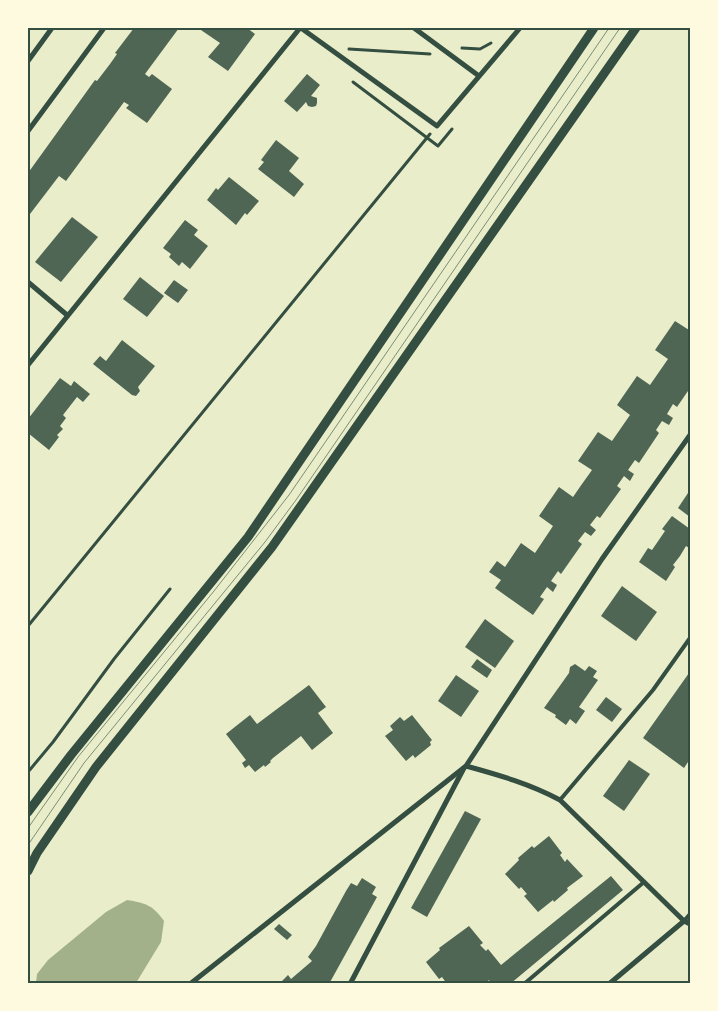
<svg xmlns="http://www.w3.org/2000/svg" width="718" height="1011" font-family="'Nunito Sans',sans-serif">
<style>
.water{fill:#a3b18a}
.building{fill:#4f6655}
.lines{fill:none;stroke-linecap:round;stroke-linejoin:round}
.path{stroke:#344e41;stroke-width:3}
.service{stroke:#344e41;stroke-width:4}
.minor{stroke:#344e41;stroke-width:5}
.tertiary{stroke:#344e41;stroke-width:9}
.tram{stroke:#7c8e77;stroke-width:1}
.neatline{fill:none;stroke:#344e41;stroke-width:2}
</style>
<rect width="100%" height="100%" fill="#e9edc9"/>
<path class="water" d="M127 900C145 903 153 905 164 921L161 942 136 983H36L37 974 48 960 106 912Z"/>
<g class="building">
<polygon points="134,28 179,28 145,74 149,77 152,74 172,89 147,123 126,108 129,105 124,102 66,181 59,176 30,214 28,212 28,173 95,80 97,81 110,64 117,54 115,53"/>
<polygon points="198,28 247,28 255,34 228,71 208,57 220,43"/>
<polygon points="307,74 320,85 311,96 317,98 317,103 316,106 312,107 308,106 306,102 297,112 284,101"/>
<polygon points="276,140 299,158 289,171 304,184 294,197 258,169 264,162 261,160"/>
<polygon points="229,177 259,201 247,215 245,213 236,225 207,200 216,188 218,190"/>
<polygon points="72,217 98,237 61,282 35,262"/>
<polygon points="185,220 198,230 194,235 208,246 190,269 182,262 179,266 169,257 171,254 163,248"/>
<polygon points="140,277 164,296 147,317 123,299"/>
<polygon points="174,280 188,290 178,303 164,293"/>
<polygon points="675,321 689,330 690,327 690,388 677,407 673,404 667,414 673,418 669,425 662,421 656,430 659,433 639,463 635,460 628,470 634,474 630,481 624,476 617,486 621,489 600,518 597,516 590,525 596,530 591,536 585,532 578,541 582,544 561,574 558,571 551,581 557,585 553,592 547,587 540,597 544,599 533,615 495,588 501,580 489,572 497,561 505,567 521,543 535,553 553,526 539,516 559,487 573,497 582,484 592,470 578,461 598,432 612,441 630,415 617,405 637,376 650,385 668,359 655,350"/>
<polygon points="122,340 155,366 138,387 140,391 136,396 132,395 93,364 100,356 106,361"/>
<polygon points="60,378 71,386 74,381 90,394 83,402 77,397 63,415 66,418 60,426 63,429 57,435 59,437 49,450 28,433 28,419"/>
<polygon points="690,490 690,517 678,508"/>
<polygon points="672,516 690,529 690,546 689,548 686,546 680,556 673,565 675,567 666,581 639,562 648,548 652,550 665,531 662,529"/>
<polygon points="622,586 657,612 636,641 601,616"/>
<polygon points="485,619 514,641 495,668 465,647"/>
<polygon points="477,659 492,670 487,678 471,667"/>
<polygon points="575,664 585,671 589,666 597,671 593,677 598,680 579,707 585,711 576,724 570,719 566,725 555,717 556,715 544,708 569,673 570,667"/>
<polygon points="689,673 690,759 684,768 643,738"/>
<polygon points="456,675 479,691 461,717 438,701"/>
<polygon points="309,685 326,707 318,713 333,733 312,750 301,736 273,758 270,761 271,762 265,767 264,765 255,772 249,765 245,768 242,763 246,760 226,734 250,715 257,724"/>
<polygon points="606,697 622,709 612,722 596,710"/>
<polygon points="412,715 432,740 430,742 431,745 415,758 413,755 406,761 385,736 393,730 390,726 400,717 404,721"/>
<polygon points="629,760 650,774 624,811 603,796"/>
<polygon points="465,811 481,819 427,917 411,908"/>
<polygon points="549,836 562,853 560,855 565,862 567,859 583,876 567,888 568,890 554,902 553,900 538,912 524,896 527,894 521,887 519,889 505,874 519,860 518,858 532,846 534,848"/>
<polygon points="611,876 623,890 510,984 491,984 489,980 485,984 447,984 442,977 439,979 426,962 440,950 439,948 469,926 483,943 480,945 486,951 488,949 501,965"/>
<polygon points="362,878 376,887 372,894 377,897 329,984 279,984 288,975 291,979 312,961 308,957 316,946 346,891 351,883 357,886"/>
<polygon points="279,924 292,935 287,940 274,929"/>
</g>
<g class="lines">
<g class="path">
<polyline points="462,48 480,49 491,43"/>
<polyline points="349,49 430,54"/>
<polyline points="353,82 438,146 452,129"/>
<polyline points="28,626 430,134"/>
<polyline points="28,772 53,742 114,659 170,589"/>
</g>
<g class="service">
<polyline points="560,800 653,690 690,638"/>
<polyline points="684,921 690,914"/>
<polyline points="524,984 644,882"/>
</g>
<g class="minor">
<polyline points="301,28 437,126 520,28"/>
<polyline points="414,28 479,76"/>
<polyline points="28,61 52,28"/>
<polyline points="28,131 104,28"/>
<polyline points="28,282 67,315"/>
<polyline points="28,365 300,28"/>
<path d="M466 766C499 775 530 784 560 800L684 921 690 924"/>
<polyline points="190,984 466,766 602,559 690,435"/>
<polyline points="350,984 464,768"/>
<polyline points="609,984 684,921"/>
</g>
<g class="tertiary">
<polyline points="28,812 71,755 248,537 594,28"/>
<polyline points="28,871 37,853 96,767 272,547 636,28"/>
</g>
<g class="tram">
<polyline points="28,828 78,757 214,591 289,495 609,28"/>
<polyline points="28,845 84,763 265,542 296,500 620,28"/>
</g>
</g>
<rect width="718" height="1011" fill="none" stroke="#fefae0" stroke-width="58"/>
<rect x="29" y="29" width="660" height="953" class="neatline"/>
</svg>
